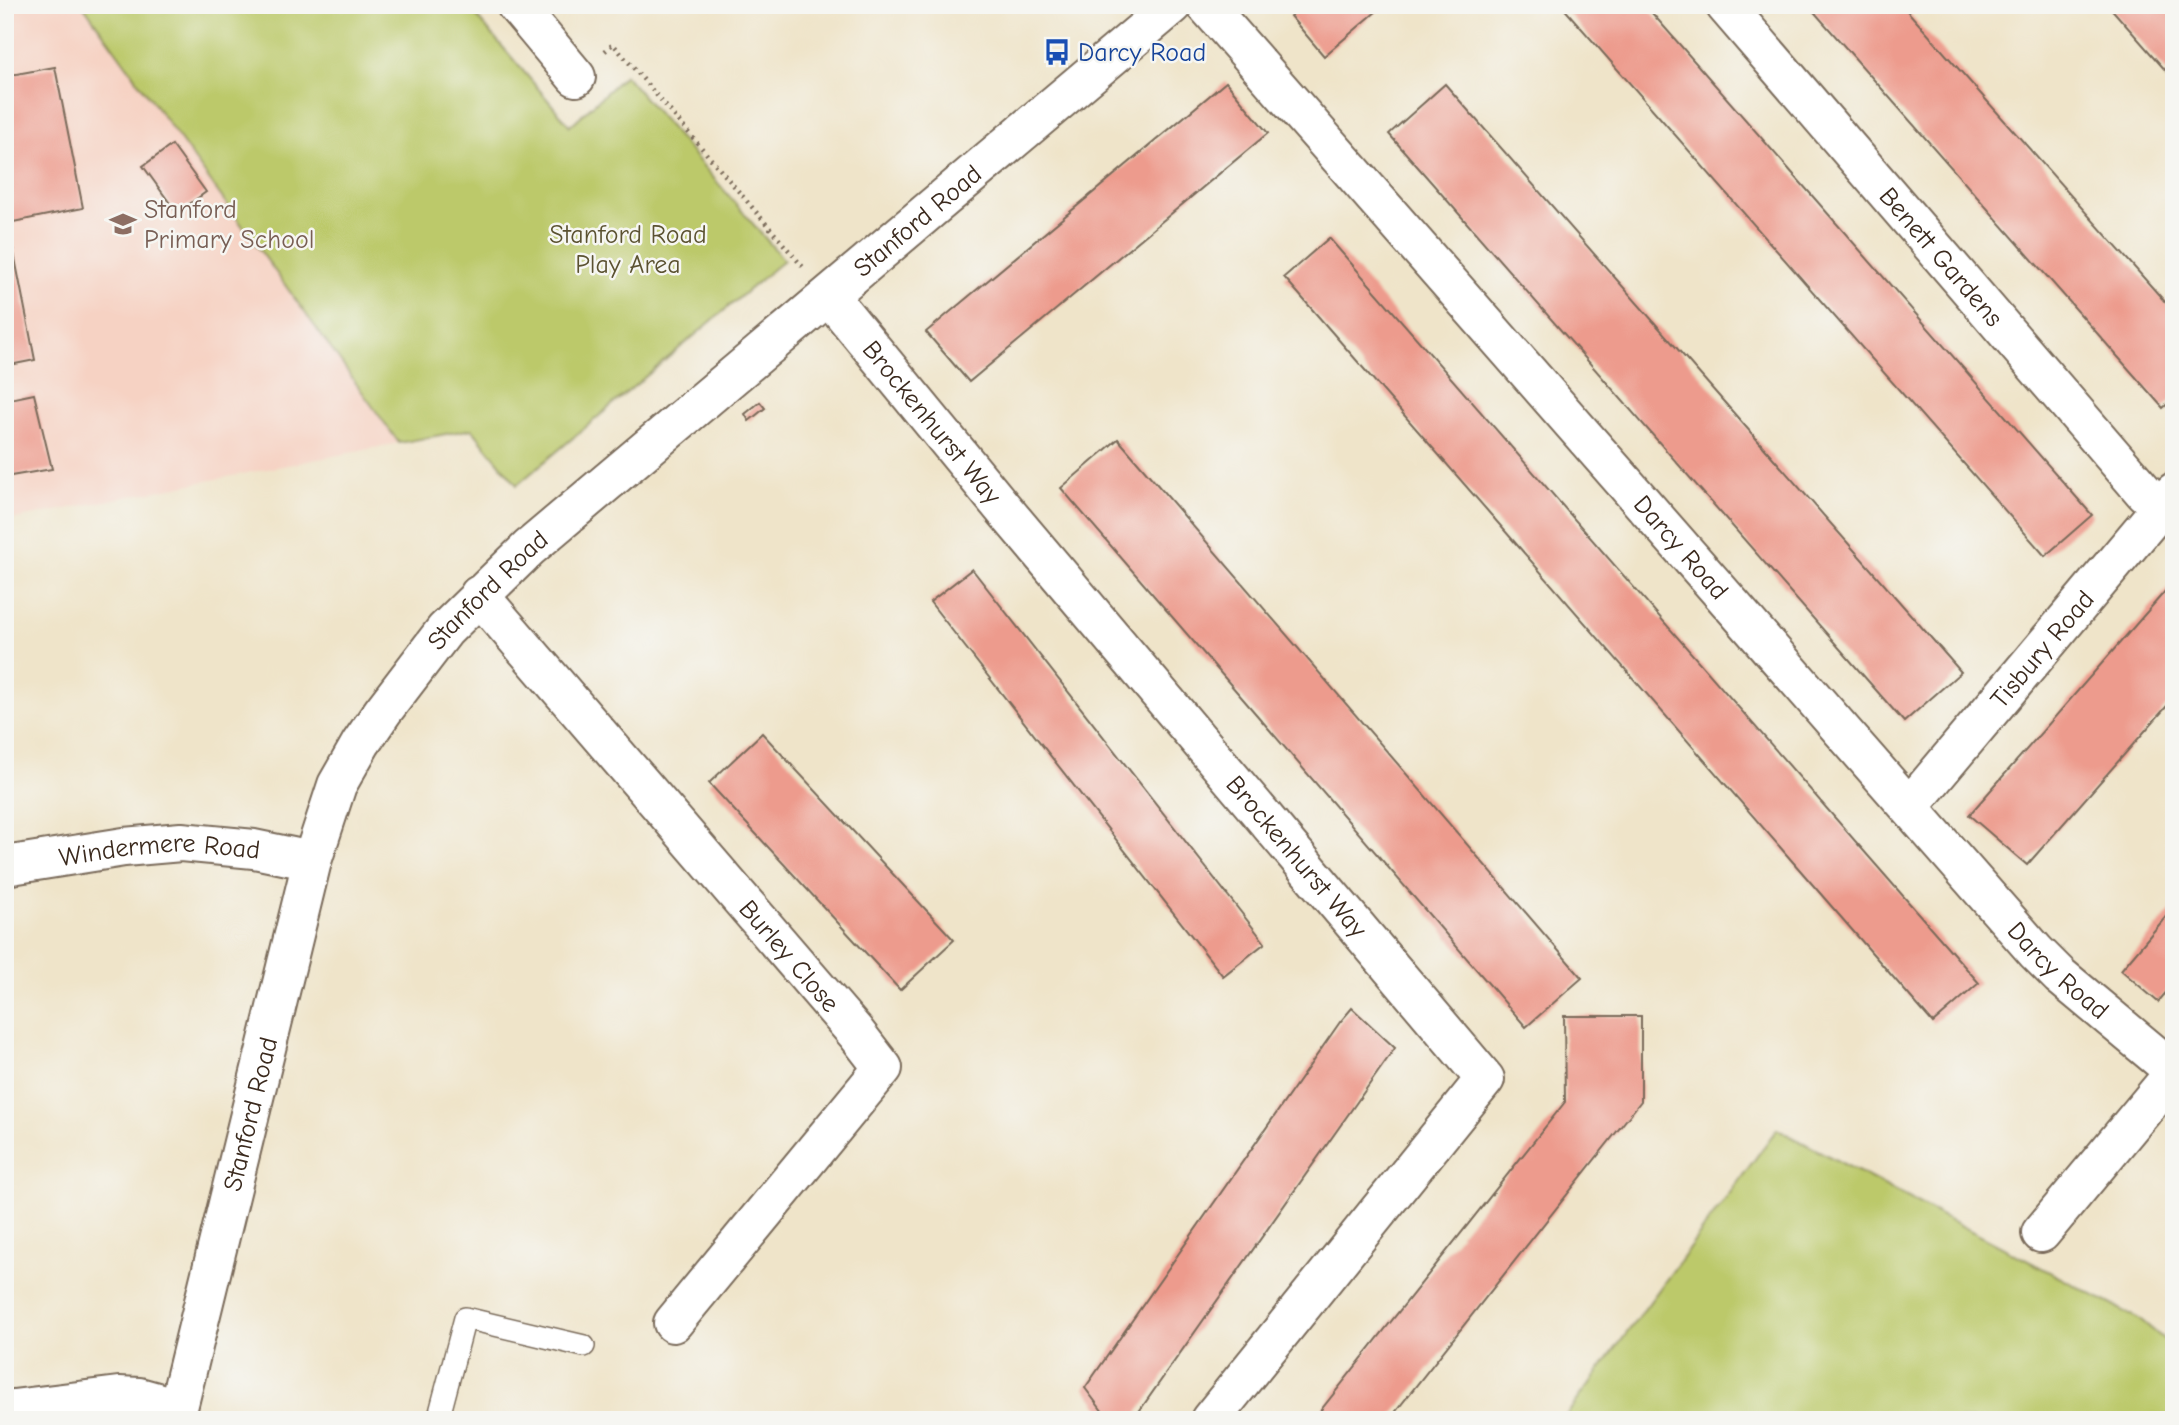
<svg xmlns="http://www.w3.org/2000/svg" width="2179" height="1425" font-family="'Comic Neue',sans-serif">
<style>
.built{fill:#f6d2c3}
.green{fill:#bcc96a;stroke:#7c7a44;stroke-width:2}
.building{fill:#ed9b8d}
.lines{fill:none;stroke-linecap:round;stroke-linejoin:round}
.lane-casing{stroke:#7a6b5a;stroke-width:24}
.street-casing{stroke:#7a6b5a;stroke-width:42}
.path{stroke:#7a6b5a;stroke-width:4.5;stroke-dasharray:2 5;stroke-linecap:butt}
.lane{stroke:#fff;stroke-width:21}
.street{stroke:#fff;stroke-width:38}
.labels{text-anchor:middle;stroke-width:5;stroke-linejoin:round;paint-order:stroke}
.transit-label{font-size:26px;fill:#164399;stroke:#f6f6f2;text-anchor:start}
.education-label{font-size:26px;fill:#785e54;stroke:#f6f6f2;text-anchor:start}
.street-label{font-size:26px;fill:#3b2a1e;stroke:#f6f6f2}
.park-label{font-size:26px;fill:#5b5231;stroke:#f6f6f2}
</style>
<rect width="100%" height="100%" fill="#f6f6f2"/>
<filter id="ink" filterUnits="userSpaceOnUse"><feTurbulence type="fractalNoise" baseFrequency=".0143" numOctaves="2"/><feDisplacementMap in="SourceGraphic" scale="14" xChannelSelector="R" yChannelSelector="G"/><feConvolveMatrix kernelMatrix="1 2 1 2 8 2 1 2 1" color-interpolation-filters="sRGB"/></filter>
<filter id="wash" filterUnits="userSpaceOnUse"><feTurbulence type="fractalNoise" baseFrequency=".00686" numOctaves="4" result="noise"/><feDisplacementMap in="SourceGraphic" scale="28" xChannelSelector="R" yChannelSelector="G"/><feGaussianBlur stdDeviation="1.57" result="paint"/><feColorMatrix in="noise" values="0 0 0 0 0 0 0 0 0 0 0 0 0 0 0 0 0 1.4 0 .05"/><feComposite in="paint" operator="in"/></filter>
<g filter="url(#wash)">
<rect width="100%" height="100%" fill="#efe4c9"/>
<polygon class="built" points="5,5 83,5 399,443 5,521"/>
<g class="green">
<polygon points="83,5 467,5 570,126 625,75 784,260 517,485 472,429 399,443"/>
<polygon points="1777,1129 2141,1320 2174,1348 2174,1420 1563,1420"/>
</g>
<g id="blocks">
<g class="building">
<polygon points="1303,5 1384,5 1324,56 1290,16"/>
<polygon points="1561,5 1645,5 2092,515 2045,556"/>
<polygon points="1808,5 1902,5 2174,312 2174,398 2163,408"/>
<polygon points="2108,5 2174,5 2174,80"/>
<polygon points="55,67 83,208 8,223 35,360 5,366 5,76"/>
<polygon points="1226,82 1268,133 969,382 926,332"/>
<polygon points="1445,84 1961,672 1904,722 1389,134"/>
<polygon points="172,145 206,192 177,213 143,166"/>
<polygon points="1329,238 1979,983 1933,1023 1284,277"/>
<polygon points="34,394 52,469 5,477 5,400"/>
<polygon points="760,402 765,408 749,421 745,414"/>
<polygon points="1118,439 1582,978 1526,1027 1061,488"/>
<polygon points="972,569 1265,943 1223,976 930,602"/>
<polygon points="2174,581 2174,698 2027,865 1969,815"/>
<polygon points="762,733 954,940 900,990 709,783"/>
<polygon points="2174,907 2174,983 2158,1002 2121,970"/>
<polygon points="1352,1008 1395,1048 1133,1420 1109,1420 1085,1388 1340,1022"/>
<polygon points="1564,1016 1641,1016 1641,1101 1389,1420 1313,1420 1565,1102"/>
</g>
</g>
</g>
<g filter="url(#ink)">
<use href="#blocks" fill-opacity="0" stroke="#7a6b5a" stroke-width="2"/>
<g class="lines">
<defs>
<polyline id="lane" points="438,1420 465,1318 584,1346"/>
<g id="street">
<polyline points="516,5 576,77"/>
<path id="s1" d="M1206 5 2036 952 2060 976 2174 1071"/>
<path id="s2" d="M1725 5 2145 493 2161 508"/>
<path id="s3" d="M829 296 1002 507 1485 1079 1210 1420"/>
<path id="s4" d="M479 595 856 1033 883 1068 673 1323"/>
<path id="s5" d="M1910 806 2174 492"/>
<path id="s6" d="M5 866 124 847 181 842 254 849 312 861"/>
<polyline points="2041,1233 2174,1073"/>
<polyline points="5,1410 119,1396 139,1397 178,1408"/>
<path id="s7" d="M175 1420 312 861 337 785 361 743 383 711 445 630 529 548 1173 5"/>
</g>
</defs>
<use href="#lane" class="lane-casing"/>
<use href="#street" class="street-casing"/>
<polyline class="path" points="605,51 613,44 803,267"/>
<use href="#lane" class="lane"/>
<use href="#street" class="street"/>
</g>
</g>
<defs>
<symbol id="bus-bare" viewBox="-9 -9 18 18"><path d="M-5-6H5V4H4V6H2V4H-2V6H-4V4H-5ZM-3.5-4V0h7V-4ZM-3.5 1.2v1.5H-2V1.2ZM2 1.2v1.5H3.5V1.2Z" fill="#1a4fb4" stroke="#f6f6f2" stroke-width="2.5" paint-order="stroke"/></symbol>
<symbol id="school-bare" viewBox="-9 -9 18 18"><path d="M0-5L7-2L0 1L-7-2ZM-4 1L0 2.5L4 1V4Q0 6-4 4Z" fill="#8d6e63" stroke="#f6f6f2" stroke-width="2.5" paint-order="stroke"/></symbol>
</defs>
<g fill-rule="evenodd">
<use href="#bus-bare" x="1038" y="33" width="38" height="38"/>
<use href="#school-bare" x="104" y="205" width="38" height="38"/>
</g>
<g class="labels">
<g class="transit-label">
<text x="1078" y="61">Darcy Road</text>
</g>
<g class="education-label">
<text x="144" y="218">Stanford<tspan x="144" dy="30">Primary School</tspan></text>
</g>
<g class="street-label">
<text dy="9" stroke="none"><textPath href="#s7" startOffset="1470">Stanford Road</textPath></text>
<text dy="9" stroke="none"><textPath href="#s2" startOffset="332">Benett Gardens</textPath></text>
<text dy="9" stroke="none"><textPath href="#s3" startOffset="163">Brockenhurst Way</textPath></text>
<text dy="9" stroke="none"><textPath href="#s1" startOffset="721">Darcy Road</textPath></text>
<text dy="9" stroke="none"><textPath href="#s7" startOffset="903">Stanford Road</textPath></text>
<text dy="9" stroke="none"><textPath href="#s5" startOffset="205">Tisbury Road</textPath></text>
<text dy="9" stroke="none"><textPath href="#s6" startOffset="156">Windermere Road</textPath></text>
<text dy="9" stroke="none"><textPath href="#s3" startOffset="730">Brockenhurst Way</textPath></text>
<text dy="9" stroke="none"><textPath href="#s4" startOffset="476">Burley Close</textPath></text>
<text dy="9" stroke="none"><textPath href="#s1" startOffset="1288">Darcy Road</textPath></text>
<text dy="9" stroke="none"><textPath href="#s7" startOffset="315">Stanford Road</textPath></text>
</g>
<g class="park-label">
<text x="628" y="243">Stanford Road<tspan x="628" dy="30">Play Area</tspan></text>
</g>
</g>
<rect width="2179" height="1425" fill="none" stroke="#f6f6f2" stroke-width="28"/>
</svg>
